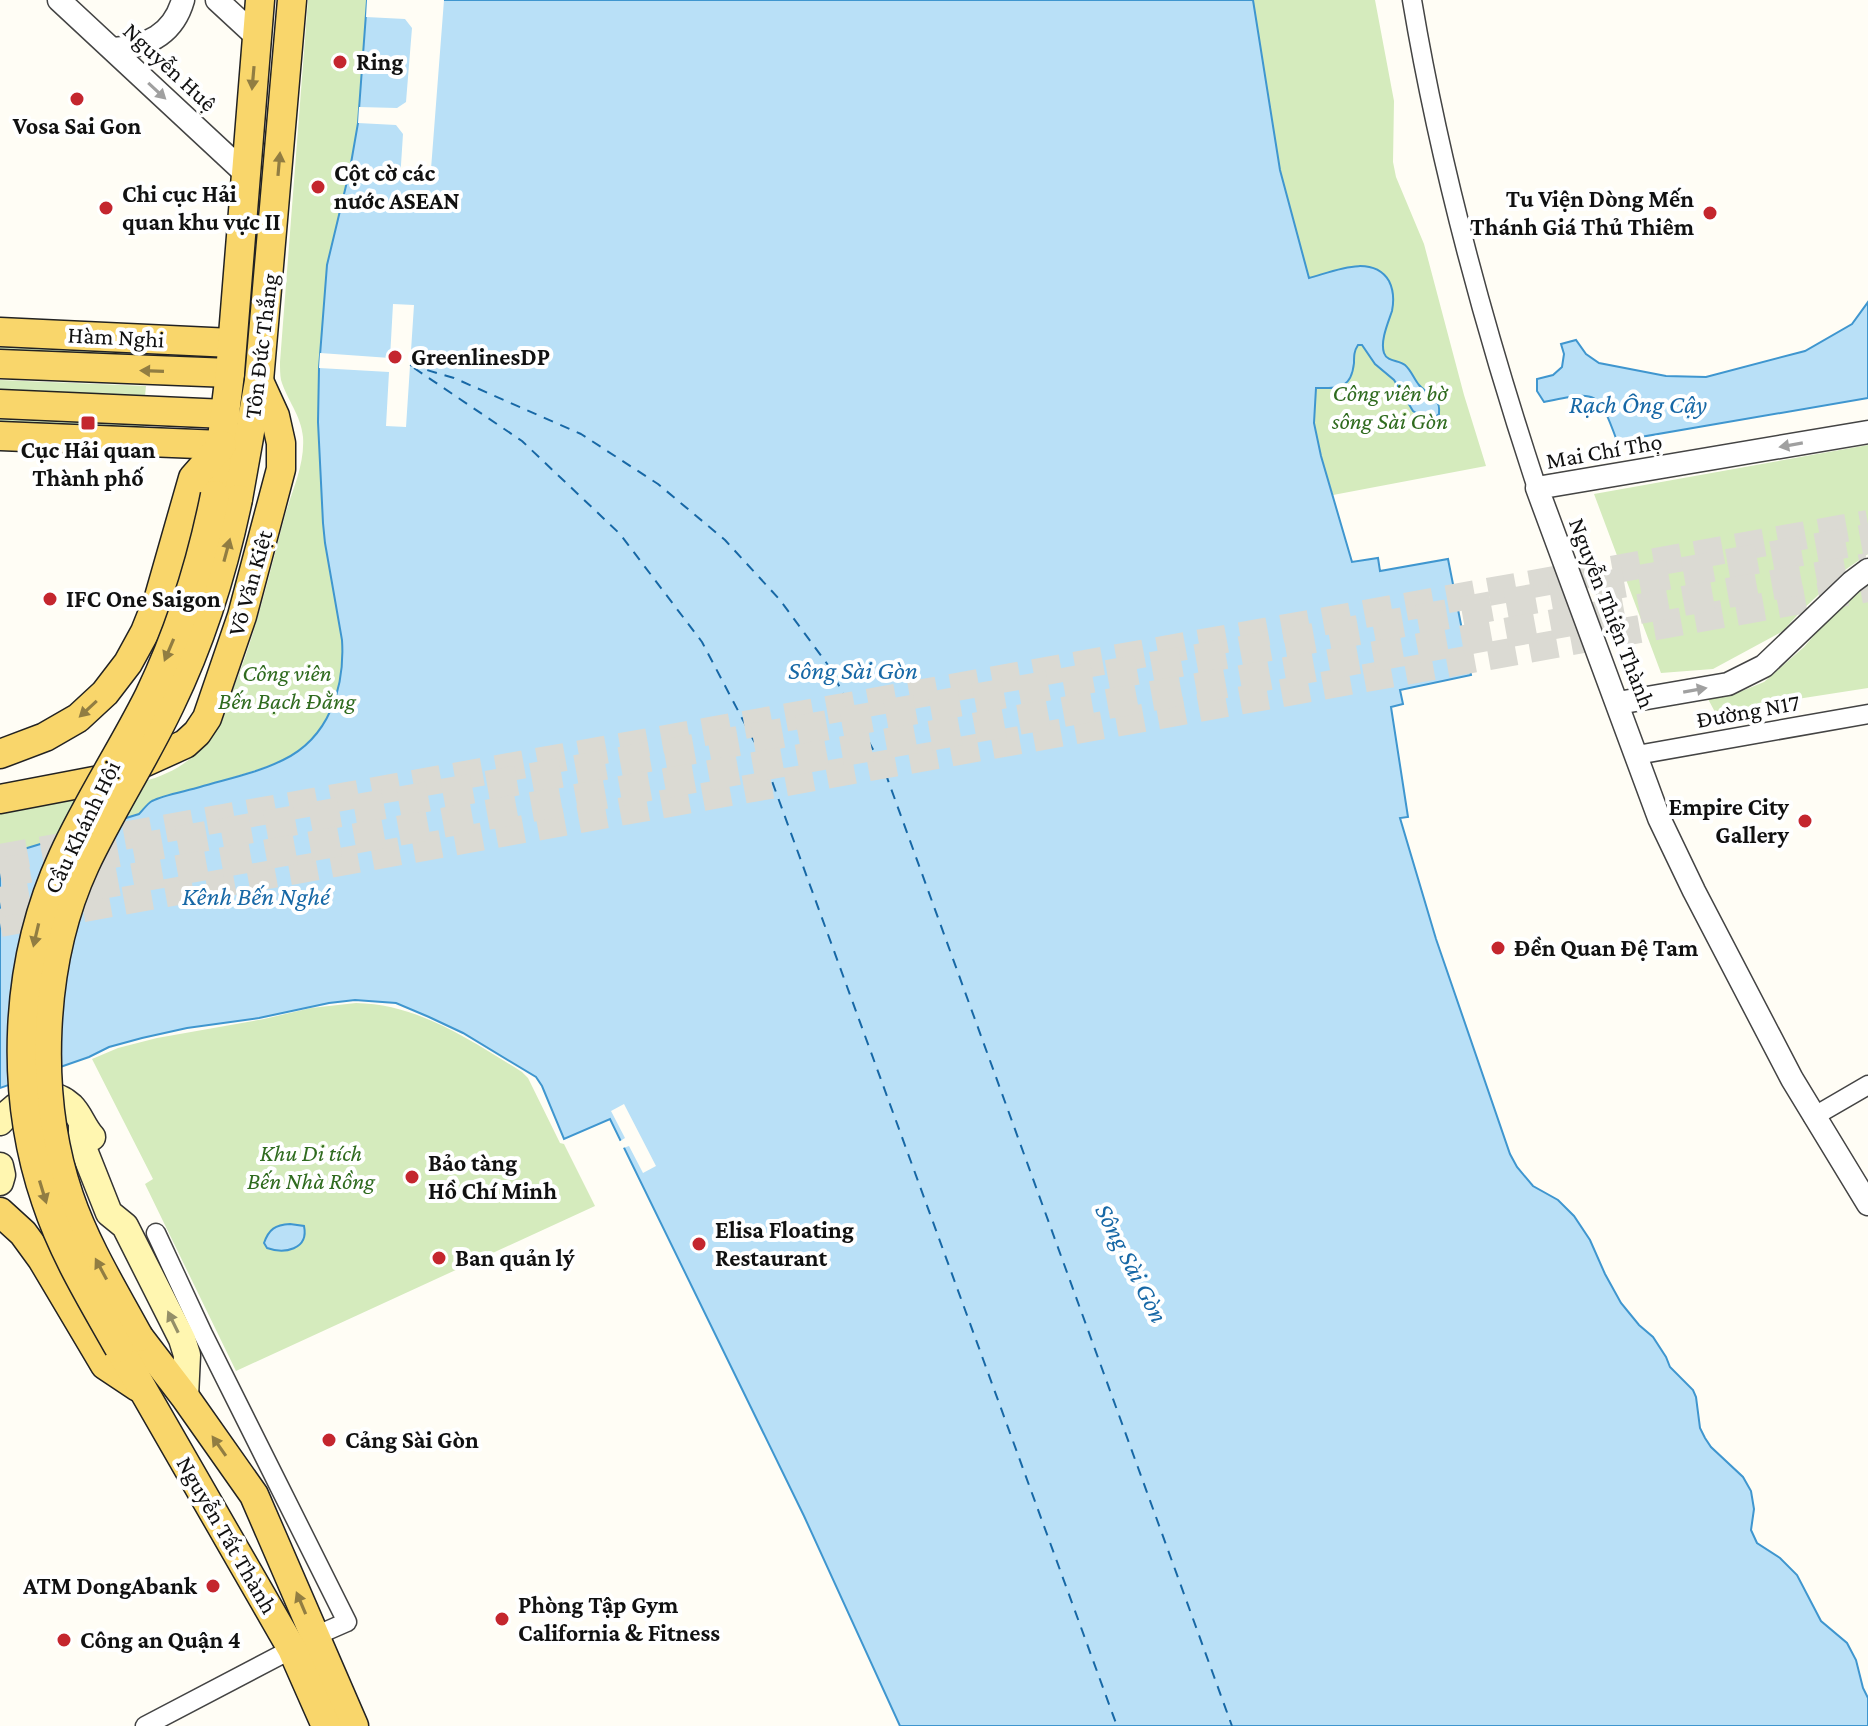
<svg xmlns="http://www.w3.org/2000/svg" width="1868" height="1726" font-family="'Crimson Pro',serif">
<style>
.green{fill:#d5ebbd}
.water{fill:#b9e0f7;stroke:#3f96cf;stroke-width:2}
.pier{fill:#fffdf5}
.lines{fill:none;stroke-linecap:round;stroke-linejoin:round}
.ferry{stroke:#1768a6;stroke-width:2;stroke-dasharray:10 8;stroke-linecap:butt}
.primary-tunnel{stroke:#dbdad3;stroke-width:28;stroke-dasharray:28 14;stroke-linecap:butt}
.trunk-tunnel{stroke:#dbdad3;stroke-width:30;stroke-dasharray:30 15;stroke-linecap:butt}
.minor-casing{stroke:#444;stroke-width:21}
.tertiary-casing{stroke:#444;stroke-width:25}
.secondary-casing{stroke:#333;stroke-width:29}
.primary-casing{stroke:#222;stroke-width:31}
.minor{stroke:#fff;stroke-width:18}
.tertiary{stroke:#fff;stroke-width:22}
.secondary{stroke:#fff6b0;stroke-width:26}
.primary{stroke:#f9d66b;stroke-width:28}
.primary-bridge-casing{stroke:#222;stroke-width:31;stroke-linecap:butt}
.primary-bridge{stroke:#f9d66b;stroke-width:28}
.oneway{fill:#917d42}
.oneway2{fill:#a0a0a0}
.oneway3{fill:#948f68}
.poi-dot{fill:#c4262e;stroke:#fff;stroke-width:3}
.labels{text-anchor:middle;stroke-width:8;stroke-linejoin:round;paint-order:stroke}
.poi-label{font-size:24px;font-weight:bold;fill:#111;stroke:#fff;text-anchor:start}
.street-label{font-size:24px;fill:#111;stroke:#fff}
.park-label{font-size:24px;font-style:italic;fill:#2f6b1f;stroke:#fff}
.water-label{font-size:26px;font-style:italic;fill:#1768a6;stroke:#fff}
</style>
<rect width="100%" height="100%" fill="#fffdf5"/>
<g class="green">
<path d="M308 0H367L358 123 350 169 327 265 318 422 325 543 342 640V666L338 693 335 703 321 727 314 736 295 754 274 764 244 774 152 801 139 814 24 849 0 859V805C30 800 60 796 90 791 123 786 155 783 183 764 236 728 267 581 284 519 291 492 305 466 303 437 301 415 287 400 281 380 280 375 280 368 280 362Z"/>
<polygon points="1253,0 1375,0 1394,101 1393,162 1396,177 1424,244 1464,395 1486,466 1333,495 1321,456 1314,423 1316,388 1309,278 1280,170"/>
<polygon points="0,343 148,349 147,359 0,352"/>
<polygon points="0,380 146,386 145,396 0,389"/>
<polygon points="0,415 144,421 144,431 0,424"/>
<polygon points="1868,445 1868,554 1845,570 1800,612 1783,631 1713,669 1661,673 1594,494"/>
<polygon points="1868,582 1868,688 1715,712 1708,699 1742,691 1764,682 1804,647 1851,593"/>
<path d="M356 1003C418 1004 470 1040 522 1072L528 1078 560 1143 564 1144 595 1206 236 1371 145 1184 153 1179 92 1059 118 1048 157 1038 264 1019 311 1008Z"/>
</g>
<g class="water">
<path d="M367 0H1253L1280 170 1309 278C1332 272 1372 253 1389 281 1394 291 1394 301 1392 311 1388 323 1380 341 1384 353 1387 362 1399 360 1405 365 1411 370 1414 379 1419 385 1424 391 1433 395 1437 402 1440 406 1439 408 1439 414L1432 420 1426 419 1413 411 1394 380 1375 364 1362 345H1358C1354 351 1354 356 1354 363 1351 390 1338 388 1316 388L1314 423 1321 456 1352 562 1378 558 1380 571 1448 559 1471 675 1400 690 1403 704 1391 707 1408 817 1400 818 1436 939 1510 1154 1517 1167 1533 1186 1558 1200 1574 1216 1590 1240 1605 1274 1621 1303 1639 1325 1653 1337 1666 1357 1670 1367 1693 1390 1696 1397 1700 1428 1705 1438 1711 1447 1743 1477 1751 1491 1754 1509 1751 1530 1757 1543 1780 1558 1797 1575 1821 1621 1847 1643 1856 1660 1863 1688 1868 1698V1726H900L804 1516 610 1119 564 1139 542 1086 536 1077 463 1033 429 1017 396 1003 355 1000 329 1003 259 1018 187 1028 142 1038 109 1047 89 1057 0 1088V859L24 849 139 814C143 810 147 804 152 801 163 795 187 791 200 787 227 779 257 773 283 760 329 738 345 688 342 640L325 543 323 523 318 422 319 368 327 265 350 169 358 123Z"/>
<path d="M1868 302V398L1617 441C1598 389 1597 391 1544 402L1537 391V379L1553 375 1562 367 1564 354 1561 344 1576 340 1586 354 1599 363 1666 376 1706 377 1805 351 1852 324Z"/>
<path d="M290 1224 304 1226C309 1250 284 1254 267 1248L264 1243C269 1229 275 1225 290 1224Z"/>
</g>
<g class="pier">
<polygon points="367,0 444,0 430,182 400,180 403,134 396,125 358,123 359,107 397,108 406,102 412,28 405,19 366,17"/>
<polygon points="393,304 414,305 406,427 386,426 389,372 319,368 320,353 390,358"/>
<polygon points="624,1104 656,1166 643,1173 629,1146 620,1149 617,1143 625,1138 611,1111"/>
</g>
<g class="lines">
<g class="ferry">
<polyline points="410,365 454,378 581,434 658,484 725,540 780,600 828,665 885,772 1232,1726"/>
<polyline points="414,368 522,441 620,534 702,642 765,762 1117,1726"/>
</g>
<g class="primary-tunnel">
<polyline points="0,858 1868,524"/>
<polyline points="0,923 1868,588"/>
</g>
<g class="trunk-tunnel">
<polyline points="0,873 1868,539"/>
<polyline points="0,902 1868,568"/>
</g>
<defs>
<g id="minor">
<path d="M1412 0C1440 167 1484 328 1537 488"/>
<polyline points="1637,755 1868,714"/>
<polyline points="1813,1117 1868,1085"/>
<polyline points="156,1233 203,1334 347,1622 315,1636"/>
<polyline points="145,1726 292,1649"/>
</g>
<g id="tertiary">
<polyline points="59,0 245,173"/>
<polyline points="217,0 257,37"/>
<path d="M113 49C147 47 173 35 183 0"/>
<polyline points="1868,432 1537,488 1659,818 1694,891 1792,1079 1868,1204"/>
<polyline points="1618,703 1728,684 1764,666 1852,582 1868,570"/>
</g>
<g id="secondary">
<path d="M0 1122C17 1101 47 1084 71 1106 80 1115 83 1127 92 1137"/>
<polyline points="82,1125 82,1145 109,1213 125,1226 182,1339 187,1355 185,1397"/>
<polyline points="0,1166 2,1175 0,1182"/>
</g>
<g id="primary">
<polyline points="0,332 232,343"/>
<polyline points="0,364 230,373"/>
<polyline points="0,404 226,414"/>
<polyline points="0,436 222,445"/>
<polyline points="215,495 230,373 260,0"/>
<polyline points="238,499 259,381 292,0"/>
<polyline points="0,754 45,737 78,718 105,693 128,663 145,632 159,597 193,478 222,445"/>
<polyline points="0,799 110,778 185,744 197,733 207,718 242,616 281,469 281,443 275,416 259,381"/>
<polyline points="0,1212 23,1233 42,1259 105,1365 138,1387"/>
<polyline points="139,1337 185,1397 254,1495 354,1726"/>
<polyline points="119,1348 292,1649 326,1726"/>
</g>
</defs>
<use href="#minor" class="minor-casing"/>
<use href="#tertiary" class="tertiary-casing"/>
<use href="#secondary" class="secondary-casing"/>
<use href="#primary" class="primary-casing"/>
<use href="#minor" class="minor"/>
<use href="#tertiary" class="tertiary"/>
<use href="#secondary" class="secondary"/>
<use href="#primary" class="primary"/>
<defs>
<g id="primary-bridge">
<path d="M139 1337C114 1291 86 1246 69 1196 35 1096 40 962 85 865 111 810 144 760 170 705 202 639 223 571 238 499"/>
<path d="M119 1348C92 1300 63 1253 46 1201 9 1092 14 962 63 856 88 801 122 750 149 696 180 631 201 565 215 495"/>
</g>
</defs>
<use href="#primary-bridge" class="primary-bridge-casing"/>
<use href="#primary-bridge" class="primary-bridge"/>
</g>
<defs><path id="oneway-solid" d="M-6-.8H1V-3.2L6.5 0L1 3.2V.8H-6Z" transform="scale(2)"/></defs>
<g class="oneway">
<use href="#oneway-solid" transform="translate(253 78) rotate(95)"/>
<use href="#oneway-solid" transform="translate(279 164) rotate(-85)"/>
<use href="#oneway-solid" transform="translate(152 371) rotate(-178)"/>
<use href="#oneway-solid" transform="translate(227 550) rotate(-75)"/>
<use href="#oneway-solid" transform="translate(169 650) rotate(113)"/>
<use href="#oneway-solid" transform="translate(88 709) rotate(137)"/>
<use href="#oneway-solid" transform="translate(36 935) rotate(103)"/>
<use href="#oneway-solid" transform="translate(43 1192) rotate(73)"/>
<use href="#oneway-solid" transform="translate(101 1269) rotate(-118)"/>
<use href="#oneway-solid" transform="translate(219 1446) rotate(-125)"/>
<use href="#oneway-solid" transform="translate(301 1603) rotate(-113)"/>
</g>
<g class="oneway2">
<use href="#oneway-solid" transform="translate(157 91) rotate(43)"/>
<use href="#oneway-solid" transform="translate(1791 445) rotate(170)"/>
<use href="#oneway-solid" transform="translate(1695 690) rotate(-10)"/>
</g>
<use class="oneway3" href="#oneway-solid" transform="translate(173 1322) rotate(-116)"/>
<g class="poi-dot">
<circle cx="340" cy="62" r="8"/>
<circle cx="77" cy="99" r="8"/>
<circle cx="318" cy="187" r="8"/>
<circle cx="106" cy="208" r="8"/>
<circle cx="1710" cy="213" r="8"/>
<circle cx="395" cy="357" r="8"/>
<rect x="80" y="415" width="16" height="16" rx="4"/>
<circle cx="50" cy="599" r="8"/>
<circle cx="1805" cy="821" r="8"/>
<circle cx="1498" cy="948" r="8"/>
<circle cx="412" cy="1177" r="8"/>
<circle cx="699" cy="1244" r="8"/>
<circle cx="439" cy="1258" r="8"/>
<circle cx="329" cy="1440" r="8"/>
<circle cx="213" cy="1586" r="8"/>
<circle cx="502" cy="1619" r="8"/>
<circle cx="64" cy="1640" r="8"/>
</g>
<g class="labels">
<g class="poi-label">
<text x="356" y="70">Ring</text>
<text x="77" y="134" text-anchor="middle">Vosa Sai Gon</text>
<text x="334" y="181">Cột cờ các<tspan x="334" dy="28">nước ASEAN</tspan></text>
<text x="122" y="202">Chi cục Hải<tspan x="122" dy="28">quan khu vực II</tspan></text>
<text x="1694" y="207" text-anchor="end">Tu Viện Dòng Mến<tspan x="1694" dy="28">Thánh Giá Thủ Thiêm</tspan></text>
<text x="411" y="365">GreenlinesDP</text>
<text x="88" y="458" text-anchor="middle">Cục Hải quan<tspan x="88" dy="28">Thành phố</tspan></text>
<text x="66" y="607">IFC One Saigon</text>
<text x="1789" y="815" text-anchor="end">Empire City<tspan x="1789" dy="28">Gallery</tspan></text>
<text x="1514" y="956">Đền Quan Đệ Tam</text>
<text x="428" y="1171">Bảo tàng<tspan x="428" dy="28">Hồ Chí Minh</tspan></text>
<text x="715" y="1238">Elisa Floating<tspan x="715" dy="28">Restaurant</tspan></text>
<text x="455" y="1266">Ban quản lý</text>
<text x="345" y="1448">Cảng Sài Gòn</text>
<text x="197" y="1594" text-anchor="end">ATM DongAbank</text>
<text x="518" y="1613">Phòng Tập Gym<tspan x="518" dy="28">California &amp; Fitness</tspan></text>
<text x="80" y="1648">Công an Quận 4</text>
</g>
<g class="street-label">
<text transform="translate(170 67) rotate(43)" y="8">Nguyễn Huệ</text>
<text transform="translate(116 337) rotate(3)" y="8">Hàm Nghi</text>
<text transform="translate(261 346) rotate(-83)" y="8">Tôn Ðức Thắng</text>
<text transform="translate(1604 451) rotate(-10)" y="8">Mai Chí Thọ</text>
<text transform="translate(250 583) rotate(-74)" y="8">Võ Văn Kiệt</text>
<text transform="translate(1612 613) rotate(69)" y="8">Nguyễn Thiện Thành</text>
<text transform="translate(1748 711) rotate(-10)" y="8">Đường N17</text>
<text transform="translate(82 827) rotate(-64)" y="8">Cầu Khánh Hội</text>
<text transform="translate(227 1535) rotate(60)" y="8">Nguyễn Tất Thành</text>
</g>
<g class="park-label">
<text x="1390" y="401">Công viên bờ<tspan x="1390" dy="28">sông Sài Gòn</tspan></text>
<text x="287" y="681">Công viên<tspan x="287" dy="28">Bến Bạch Đằng</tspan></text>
<text x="311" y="1161">Khu Di tích<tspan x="311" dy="28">Bến Nhà Rồng</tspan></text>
</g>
<g class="water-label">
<text x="1638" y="413">Rạch Ông Cậy</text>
<text x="853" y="679">Sông Sài Gòn</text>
<text x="256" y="905">Kênh Bến Nghé</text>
<text transform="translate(1132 1263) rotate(63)" y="9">Sông Sài Gòn</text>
</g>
</g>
</svg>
